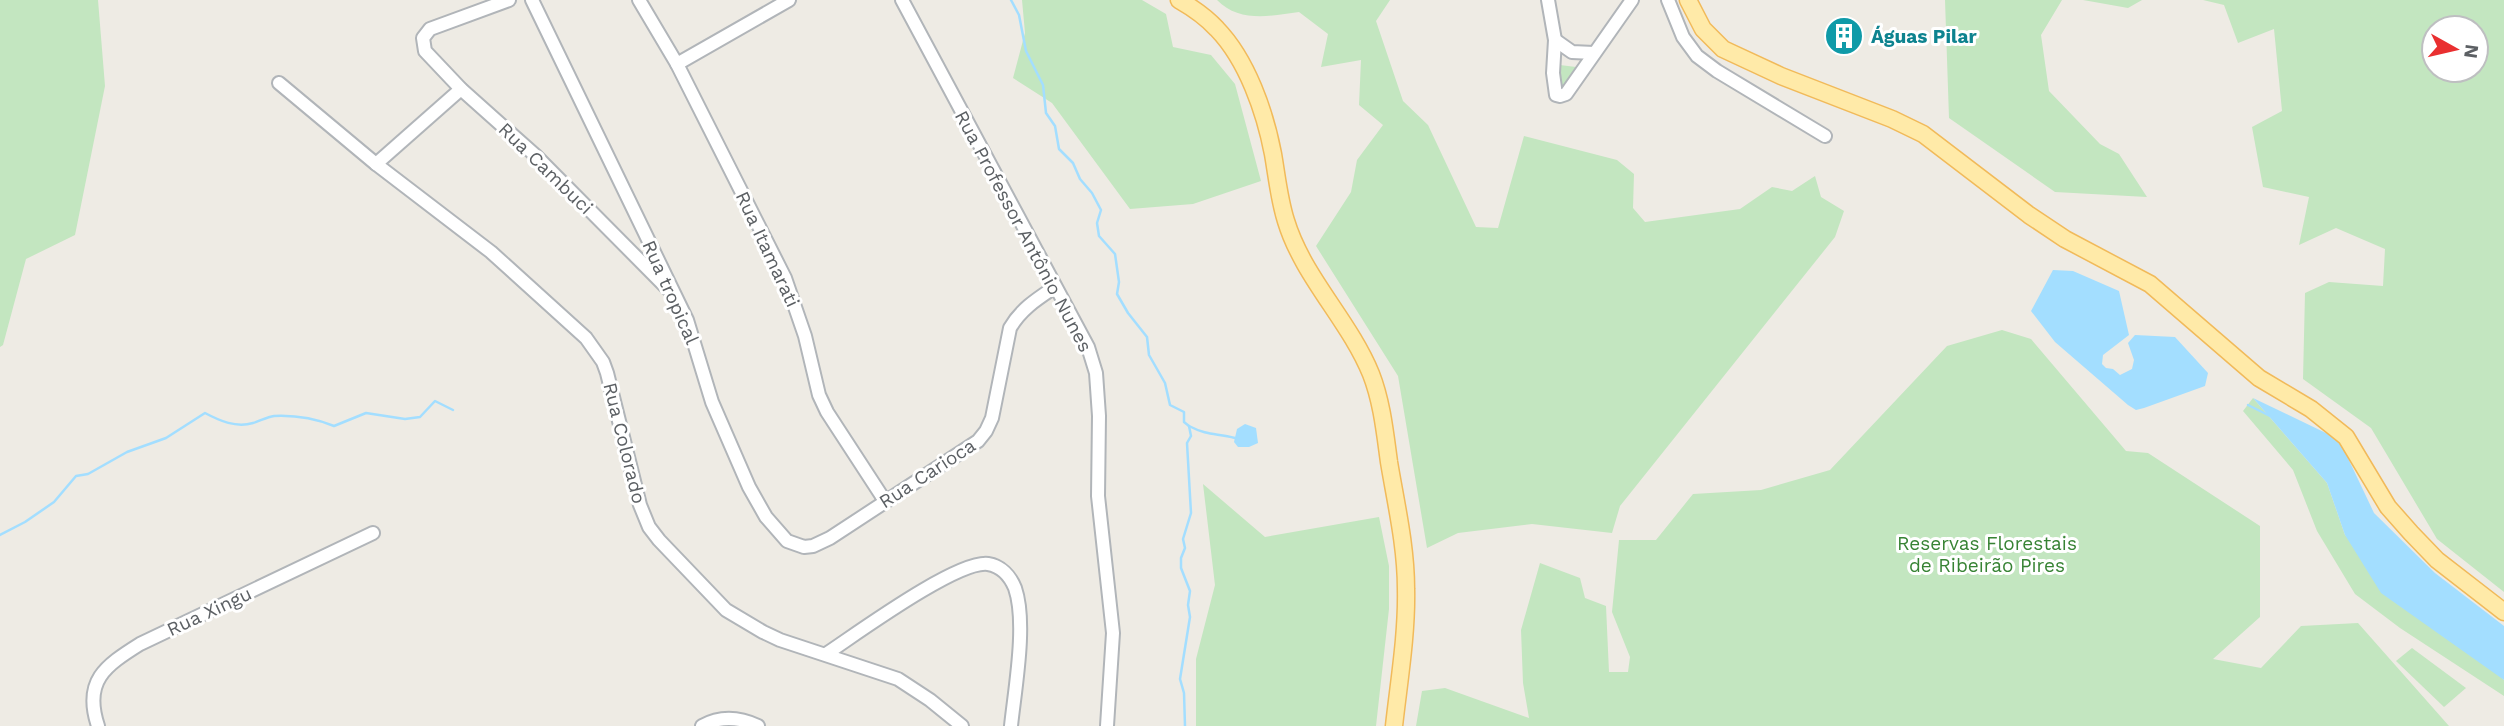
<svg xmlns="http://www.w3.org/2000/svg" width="2504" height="726" font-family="'Work Sans',sans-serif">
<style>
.green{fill:#c3e6c0;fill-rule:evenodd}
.water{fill:#a3deff}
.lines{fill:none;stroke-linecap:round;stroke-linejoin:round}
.stream{stroke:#a3deff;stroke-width:2.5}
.minor-casing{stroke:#b1b5b9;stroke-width:16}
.major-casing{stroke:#f1ba5a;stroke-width:19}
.minor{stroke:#fff;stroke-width:12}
.major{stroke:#ffeaa8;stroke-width:16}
.labels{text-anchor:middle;stroke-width:6;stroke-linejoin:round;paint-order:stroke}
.culture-label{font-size:19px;font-weight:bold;fill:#0d838f;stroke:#fff;text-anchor:start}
.street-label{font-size:19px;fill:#5c6064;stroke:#fff}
.park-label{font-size:19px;fill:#378334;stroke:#fff}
</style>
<rect width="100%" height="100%" fill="#eeebe4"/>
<g class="green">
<polygon points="0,0 98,0 105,86 75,235 26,259 3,345 0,347"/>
<polygon points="1022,0 1142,0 1166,14 1173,47 1211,55 1235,84 1261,181 1193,204 1130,209 1052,103 1013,78 1025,33"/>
<path d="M1217 0H1390L1376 21 1403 101 1428 125 1476 227 1498 228 1524 136 1617 160 1634 174 1633 208 1645 222 1740 209 1772 187 1792 191 1815 176 1821 197 1844 211 1835 237 1620 506 1612 533 1532 524 1458 533 1427 548 1398 376 1316 246 1351 192 1357 160 1383 125 1359 105 1361 60 1321 67 1328 34 1299 12C1271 16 1239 23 1217 0Z"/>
<polygon points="1945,0 2062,0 2041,35 2049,91 2100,144 2119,154 2147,197 2055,192 1949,118"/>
<polygon points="2083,0 2142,0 2128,8"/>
<path d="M2203 0H2504V592L2437 539 2371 428 2303 379 2305 293 2329 282 2383 286 2385 249 2336 228 2299 245 2309 197 2263 187 2252 127 2282 111 2274 29 2238 43 2224 5ZM2434 28H2476V70H2434Z"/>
<polygon points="1554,59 1560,65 1576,67 1559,92"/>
<polygon points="2002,330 2031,339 2126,451 2148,453 2260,526 2260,617 2213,659 2261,668 2301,626 2358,623 2449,726 1416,726 1422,691 1445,688 1529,718 1523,683 1521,630 1540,563 1580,578 1585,598 1606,606 1609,672 1628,672 1630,657 1612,612 1619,540 1656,540 1693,494 1761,490 1830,470 1947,346"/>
<polygon points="2253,398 2327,483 2345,535 2504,680 2504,696 2400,628 2355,594 2317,531 2293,470 2243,411"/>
<polygon points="1203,484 1265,537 1379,517 1389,566 1389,609 1376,726 1196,726 1196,659 1215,585"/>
<polygon points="2412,648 2466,688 2444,707 2396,661"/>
</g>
<g class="water">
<polygon points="2053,270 2073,271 2119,291 2129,335 2103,355 2102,364 2106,368 2113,369 2120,375 2132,369 2134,360 2128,343 2135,335 2175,337 2208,373 2205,386 2144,408 2136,410 2128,405 2055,342 2031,311"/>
<polygon points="2253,398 2330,435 2341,445 2347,456 2374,513 2435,573 2504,626 2504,680 2381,593 2345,535 2327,483"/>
<polygon points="1245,424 1256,428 1258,443 1249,447 1238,447 1234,442 1237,429"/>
</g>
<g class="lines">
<g class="stream">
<polyline points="1011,0 1019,15 1026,51 1043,85 1046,113 1055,126 1059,149 1073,163 1080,179 1092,193 1101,210 1097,223 1099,236 1115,254 1119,282 1117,294 1128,313 1147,337 1149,355 1165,383 1170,405 1184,412 1184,422 1189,426 1191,436 1187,443 1191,513 1183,539 1185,548 1181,558 1181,568 1190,591 1188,605 1190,617 1180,679 1184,693 1185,726"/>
<polyline points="2248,405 2270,416"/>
<path d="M1189 426C1208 436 1216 433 1235 438"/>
<path d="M0 535 25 522 54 502 76 476 88 474 127 452 166 438 205 413C220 421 236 428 253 423 260 421 267 417 274 416 295 415 314 418 334 426L366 413 405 419 420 417 435 401 453 410"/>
</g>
<defs>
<g id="minor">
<polyline points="509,0 430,29 423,38 425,51 461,89 535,155 668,289"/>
<path d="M532 0 687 320 712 402 749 487 766 517 787 541 804 547 813 546 830 538 978 441 986 431 992 418 1010 328C1021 309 1037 299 1055 287"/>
<polyline points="639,0 677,64 785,278 805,336 819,395 827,412 885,501"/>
<polyline points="902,0 1088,347 1096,373 1099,416 1098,496 1113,633 1107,726"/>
<polyline points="1548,0 1555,40 1553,73 1556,95 1560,96 1566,94 1632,0"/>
<polyline points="1668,0 1683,37 1697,56 1717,71 1825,136"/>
<polyline points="1555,40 1572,52 1594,53"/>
<polyline points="677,64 789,0"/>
<polyline points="279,83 376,164 491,252 586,338 603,362 607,373 640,505 649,527 659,540 726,610 763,632 780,640 898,679 930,700 962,726"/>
<polyline points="376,164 461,89"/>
<path d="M826 654C855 635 957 560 988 564 1001 566 1010 576 1015 588 1027 623 1015 688 1011 726"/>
<path d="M98 726C83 681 105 666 140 644L373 533"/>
<path d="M702 726C720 716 739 717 758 726"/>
</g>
<g id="major">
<path d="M1179 0C1193 8 1206 17 1217 29 1247 60 1265 112 1273 154 1277 177 1279 199 1286 221 1303 277 1349 320 1371 374 1382 402 1385 433 1389 462 1396 504 1406 546 1406 589 1407 634 1399 681 1394 726"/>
<polyline points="1688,0 1703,29 1723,49 1781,76 1892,119 1923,134 2029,215 2065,239 2150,284 2259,378 2311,409 2346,437 2388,507 2411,533 2437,560 2504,612"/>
</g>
</defs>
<use href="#minor" class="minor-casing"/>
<use href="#major" class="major-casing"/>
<use href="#minor" class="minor"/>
<use href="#major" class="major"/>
</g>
<defs>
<symbol id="building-disc" viewBox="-11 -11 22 22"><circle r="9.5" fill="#0f9aa8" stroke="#fff"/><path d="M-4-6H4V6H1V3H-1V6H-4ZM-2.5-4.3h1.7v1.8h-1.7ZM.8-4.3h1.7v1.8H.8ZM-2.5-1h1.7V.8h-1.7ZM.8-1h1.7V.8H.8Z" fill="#fff"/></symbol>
</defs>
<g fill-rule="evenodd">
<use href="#building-disc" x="1822" y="14" width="44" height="44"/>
</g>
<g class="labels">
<g class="culture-label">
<text x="1871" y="43">Águas Pilar</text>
</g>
<g class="street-label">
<text transform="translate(546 168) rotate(44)" y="7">Rua Cambuci</text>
<text transform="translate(1024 231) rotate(62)" y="7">Rua Professor Antônio Nunes</text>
<text transform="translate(768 249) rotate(65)" y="7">Rua Itamarati</text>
<text transform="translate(671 292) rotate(66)" y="7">Rua tropical</text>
<text transform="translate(625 443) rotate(76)" y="7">Rua Colorado</text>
<text transform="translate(927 473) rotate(-33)" y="7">Rua Carioca</text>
<text transform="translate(209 611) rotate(-25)" y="7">Rua Xingu</text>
</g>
<g class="park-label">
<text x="1987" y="550">Reservas Florestais<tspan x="1987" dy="22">de Ribeirão Pires</tspan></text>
</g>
</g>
<g transform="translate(2455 49) rotate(98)"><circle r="33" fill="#ffffff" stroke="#bebfc1" stroke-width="2"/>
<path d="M0-5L12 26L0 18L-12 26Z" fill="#e92f30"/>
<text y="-10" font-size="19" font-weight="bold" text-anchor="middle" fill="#5c6064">N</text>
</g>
</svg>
